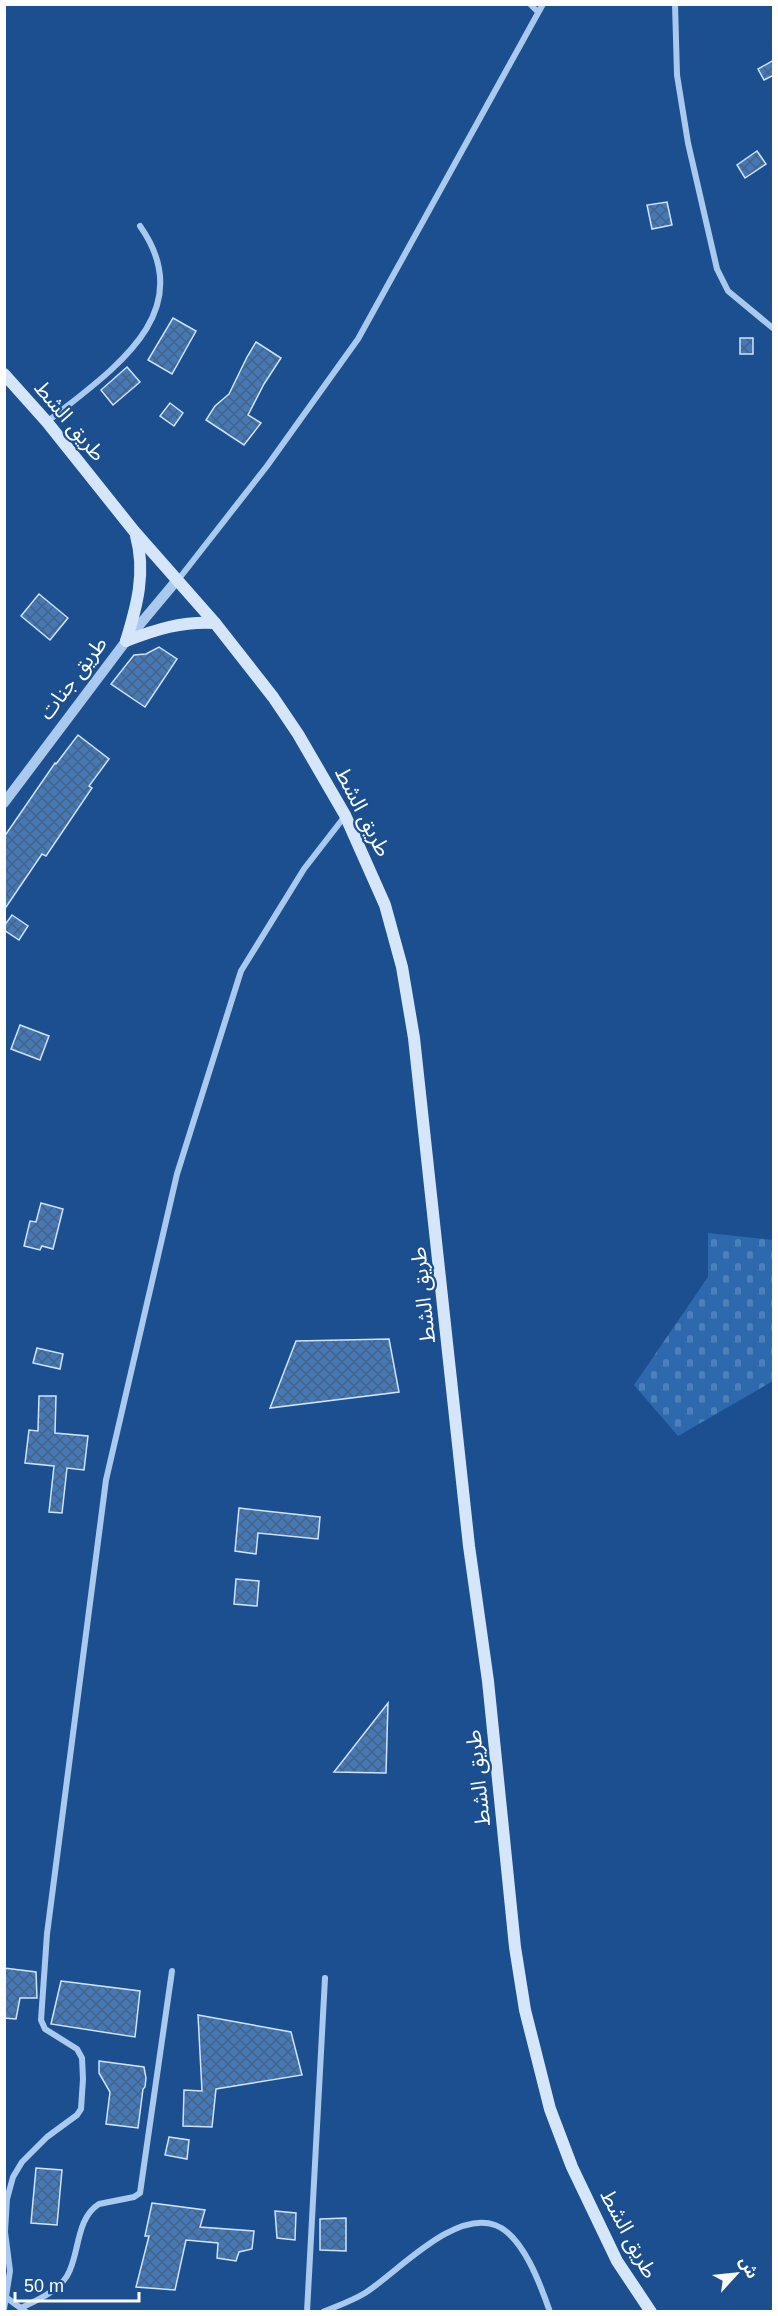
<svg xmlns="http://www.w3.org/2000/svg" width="778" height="2316" font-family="Helvetica,'Noto Sans Arabic',sans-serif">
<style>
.cemetery{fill:url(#cemetery-stones)}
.building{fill:url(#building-cross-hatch);stroke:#cfe3fa;stroke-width:1.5}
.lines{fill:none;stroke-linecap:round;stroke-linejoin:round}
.minor{stroke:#a9c9ee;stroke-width:6}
.tertiary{stroke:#a9c9ee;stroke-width:10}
.secondary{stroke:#d6e6fa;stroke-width:12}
.labels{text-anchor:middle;stroke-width:4.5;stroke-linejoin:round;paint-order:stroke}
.street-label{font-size:21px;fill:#fff;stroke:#1b4f8f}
</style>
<defs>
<pattern id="cemetery-stones" width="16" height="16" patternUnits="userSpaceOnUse" patternTransform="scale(1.5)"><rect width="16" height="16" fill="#2e69ad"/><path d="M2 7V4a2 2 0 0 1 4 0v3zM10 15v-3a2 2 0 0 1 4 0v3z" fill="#4d80b9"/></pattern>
<pattern id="building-cross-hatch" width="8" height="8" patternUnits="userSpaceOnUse" patternTransform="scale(1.5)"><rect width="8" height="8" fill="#4478b7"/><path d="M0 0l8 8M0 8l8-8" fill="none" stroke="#486282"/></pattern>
</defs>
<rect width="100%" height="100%" fill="#1b4f8f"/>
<polygon class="cemetery" points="708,1233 773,1240 773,1381 678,1436 634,1385 708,1277"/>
<g class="building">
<polygon points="774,60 774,75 764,80 758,69"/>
<polygon points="757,151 766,164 745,178 737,165"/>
<polygon points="667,202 672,225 652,229 647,205"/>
<polygon points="173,318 196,331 172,374 148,360"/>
<rect x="740" y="338" width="13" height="16"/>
<polygon points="256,342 281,358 264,384 248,415 261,423 244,445 206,420 215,406 229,394 247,357"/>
<polygon points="127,367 140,382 113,405 101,390"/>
<polygon points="170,403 183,413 174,426 160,416"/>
<polygon points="39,594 68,618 50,640 21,616"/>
<polygon points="159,647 177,659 145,707 111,684 134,655 146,654"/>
<polygon points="78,735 109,759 89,786 92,788 46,856 42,854 4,910 4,837 55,763 56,764"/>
<polygon points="12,915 28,926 19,940 4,930 4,926"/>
<polygon points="20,1025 49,1036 40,1060 11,1049"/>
<polygon points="41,1203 63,1209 53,1249 42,1246 40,1250 24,1246 30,1221 36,1222"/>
<polygon points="389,1339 399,1392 270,1408 296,1341"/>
<polygon points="37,1348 63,1354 60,1369 33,1363"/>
<polygon points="39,1396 56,1396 55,1433 88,1436 84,1470 67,1468 62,1513 49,1512 54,1466 25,1463 29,1430 38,1431"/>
<polygon points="239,1508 320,1517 318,1539 258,1533 256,1554 235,1551"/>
<polygon points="236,1579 259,1581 257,1606 234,1604"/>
<polygon points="388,1703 386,1773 334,1772"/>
<polygon points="4,1968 36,1972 37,1998 20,1998 16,2019 4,2018"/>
<polygon points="61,1981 140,1991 135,2037 51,2024"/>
<polygon points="198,2015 291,2032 302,2075 216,2089 212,2127 183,2126 184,2090 202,2091"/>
<polygon points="99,2061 144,2067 146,2078 145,2087 143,2089 138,2128 106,2124 110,2092 99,2073"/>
<polygon points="169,2137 189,2140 187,2159 165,2155"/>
<polygon points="36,2168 62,2170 57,2225 31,2223"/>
<polygon points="152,2203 205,2210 200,2227 254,2231 252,2249 239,2252 236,2261 217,2258 218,2243 186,2240 175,2290 136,2287 149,2236 145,2236"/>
<polygon points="275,2211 296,2213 295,2240 277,2238"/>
<polygon points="346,2218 346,2251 320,2250 320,2219"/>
</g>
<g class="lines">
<g class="minor">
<polyline points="530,4 538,12"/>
<polyline points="675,4 677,75 688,143 717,269 728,291 774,329"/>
<path d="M47 422C109 372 202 314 140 226"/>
<polyline points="178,580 267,466 358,339 543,4"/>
<polyline points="7,2298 26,2312"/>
<path d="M21 2308C37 2300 57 2292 67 2276 80 2255 75 2219 99 2204L134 2197 140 2193 172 1971"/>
<polyline points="4,2309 10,2271 5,2232 7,2199 13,2177 22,2162 47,2137 77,2115 81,2109 83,2079 82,2058 77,2049 45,2029 41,2020 47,1934 106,1480 177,1174 241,971 304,869 345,816"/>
<polyline points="307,2312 325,1978"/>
<path d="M323 2312C337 2306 352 2301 365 2293 397 2273 453 2210 495 2225 523 2235 541 2286 550 2312"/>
</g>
<polyline class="tertiary" points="4,803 126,641 177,580"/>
<g class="secondary">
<polyline points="4,374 47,422 134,531 215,623 273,697 298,734 345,815 385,905 402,967 414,1038 469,1546 488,1681 515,1947 525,2010 550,2109 572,2167 617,2261 651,2312"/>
<path d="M126 641C137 606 146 572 136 536"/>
<path d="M126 641C157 629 183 621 215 623"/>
</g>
</g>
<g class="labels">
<g class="street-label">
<text transform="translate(70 421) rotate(50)" y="7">طريق الشط</text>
<text transform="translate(73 678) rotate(-53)" y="7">طريق جنات</text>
<text transform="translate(363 812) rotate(63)" y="7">طريق الشط</text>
<text transform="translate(423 1295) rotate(-96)" y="7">طريق الشط</text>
<text transform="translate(478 1778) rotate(-96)" y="7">طريق الشط</text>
<text transform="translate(629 2234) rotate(62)" y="7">طريق الشط</text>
</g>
</g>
<rect width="778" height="2316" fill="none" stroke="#ffffff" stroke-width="12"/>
<g transform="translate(736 2274) rotate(63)" stroke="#1b4f8f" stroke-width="4.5" paint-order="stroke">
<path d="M0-4.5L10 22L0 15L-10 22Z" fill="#ffffff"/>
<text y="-9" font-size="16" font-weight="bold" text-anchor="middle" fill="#ffffff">ش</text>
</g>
<path d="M15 2292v9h124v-9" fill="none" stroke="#ffffff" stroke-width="3"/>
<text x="24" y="2292" font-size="18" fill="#ffffff" stroke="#1b4f8f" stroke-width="4.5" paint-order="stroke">50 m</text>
</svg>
